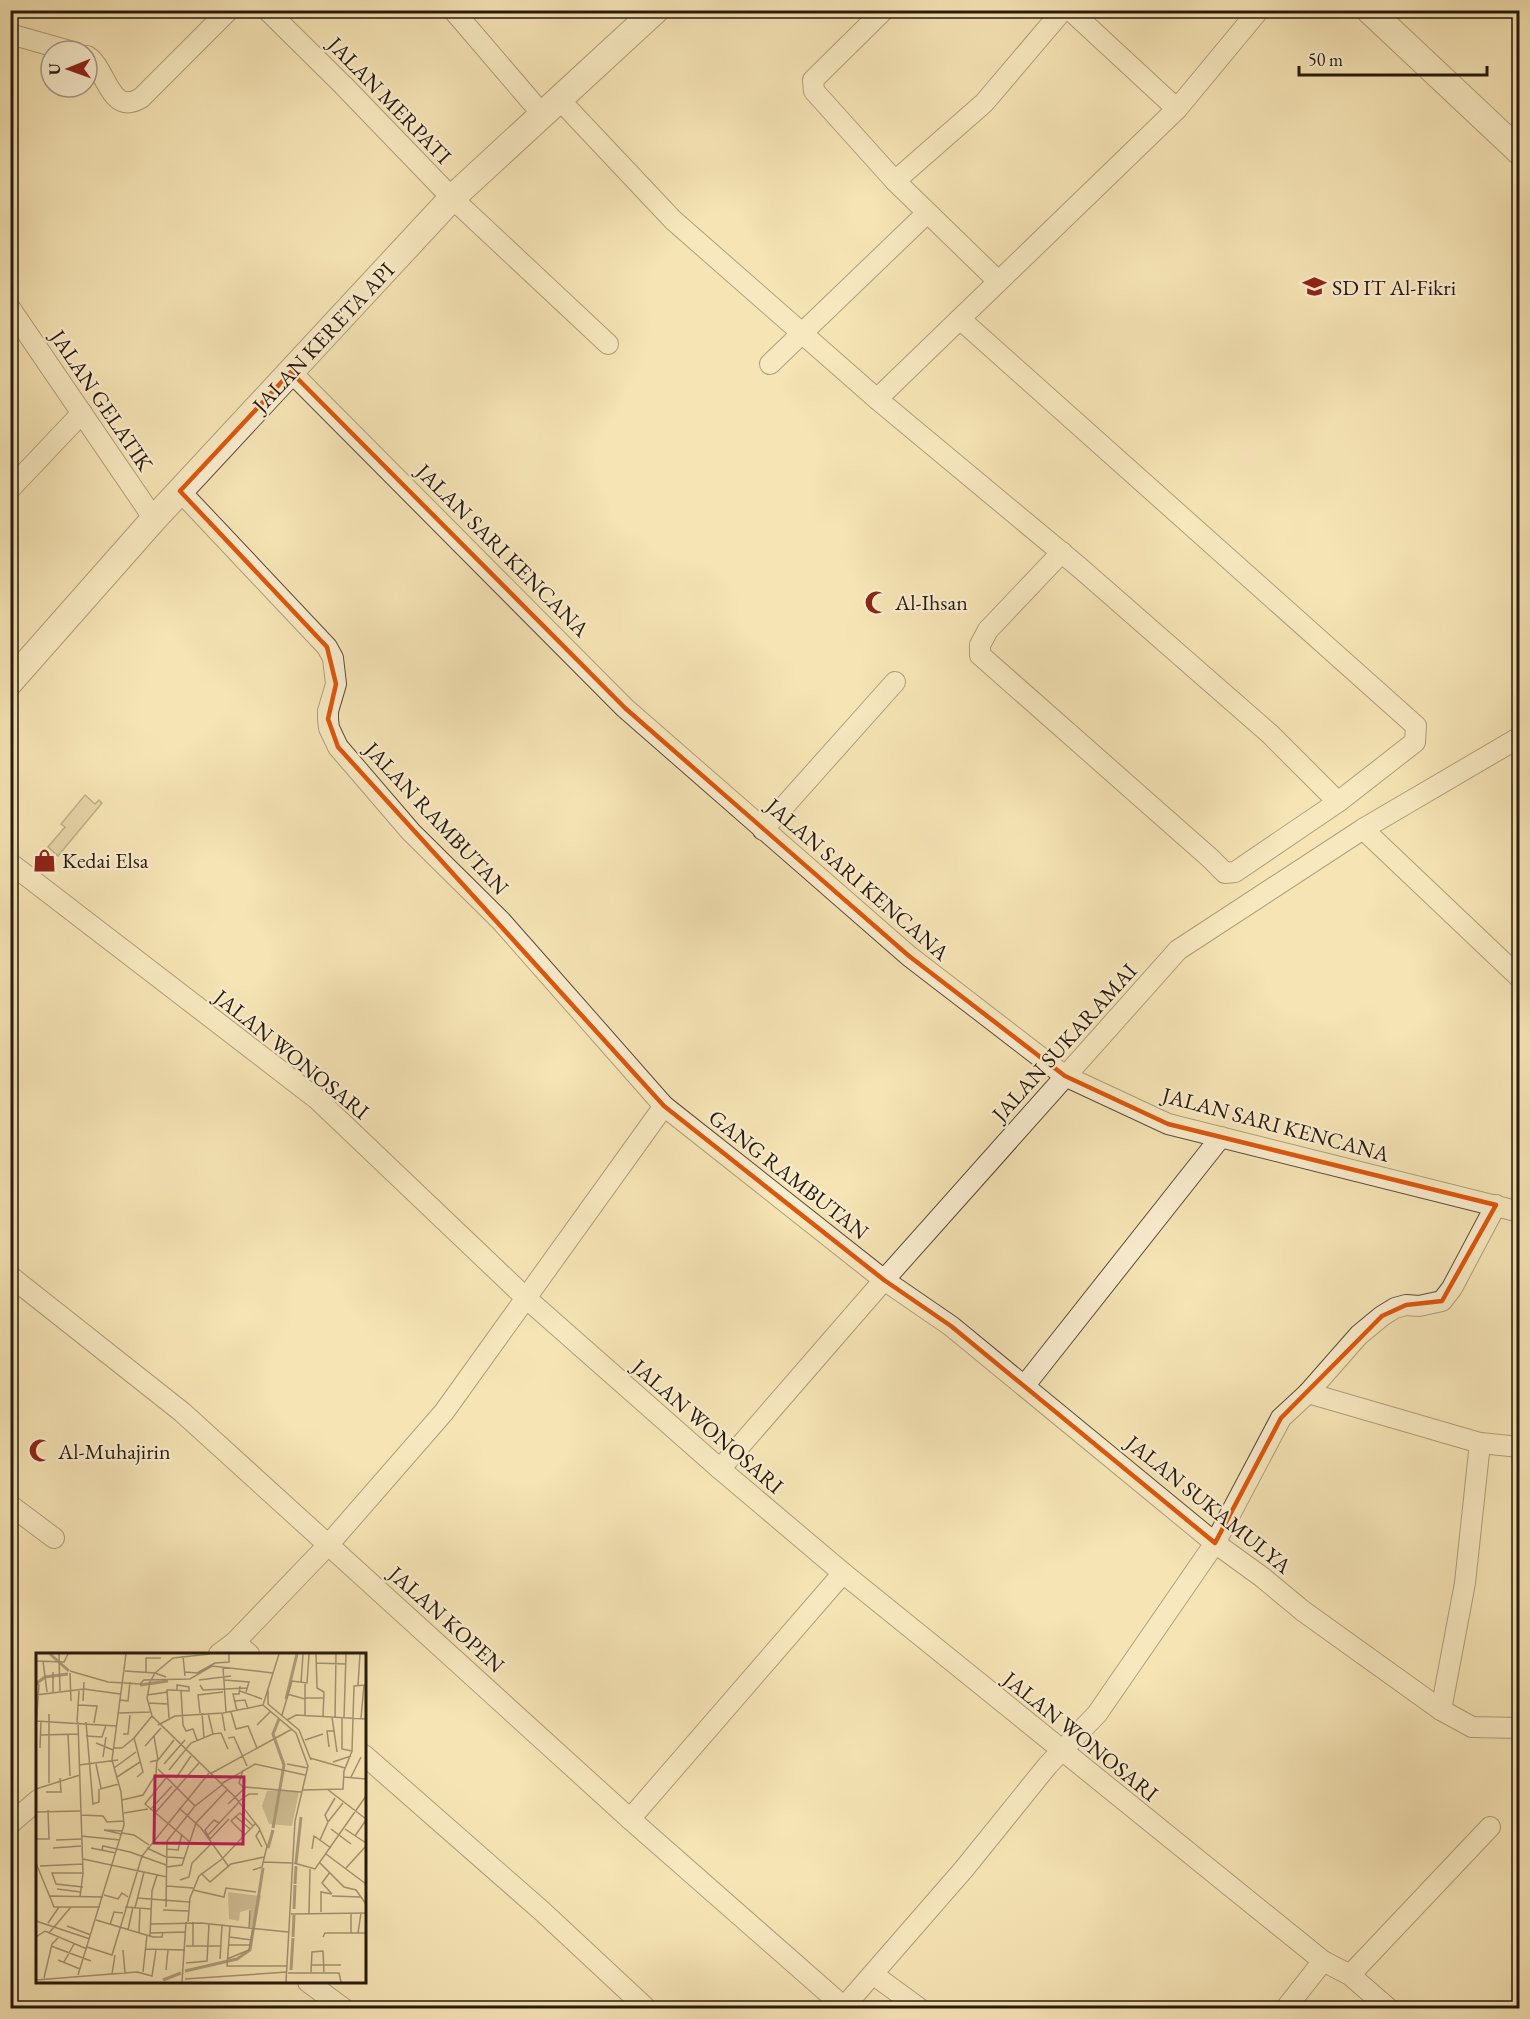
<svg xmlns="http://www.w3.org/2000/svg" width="1530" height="2019" font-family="'EB Garamond',serif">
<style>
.green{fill:#d3c298;stroke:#7d6e52;stroke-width:1.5}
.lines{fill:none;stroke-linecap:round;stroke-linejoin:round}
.minor-casing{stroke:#5b4c37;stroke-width:22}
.tertiary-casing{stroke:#5b4c37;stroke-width:28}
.minor{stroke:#f9edcf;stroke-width:20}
.tertiary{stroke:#f9edcf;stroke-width:26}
.marked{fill:none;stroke:#de560c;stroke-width:4.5;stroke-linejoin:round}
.labels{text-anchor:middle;stroke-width:4.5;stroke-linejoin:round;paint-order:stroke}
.street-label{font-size:22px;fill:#271a0d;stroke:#f9edcf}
.poi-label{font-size:22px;fill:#271a0d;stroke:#f9edcf;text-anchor:start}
.inset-river{fill:none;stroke:#b09f7c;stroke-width:3}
.inset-road{fill:none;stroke:#a39372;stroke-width:1.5}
.view{fill:#c2185b;fill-opacity:0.15;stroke:#c2185b;stroke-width:3}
.inset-edge{fill:none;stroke:#271a0d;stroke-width:3}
</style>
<rect width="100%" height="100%" fill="#f6e4b5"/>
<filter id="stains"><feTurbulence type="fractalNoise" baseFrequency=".00333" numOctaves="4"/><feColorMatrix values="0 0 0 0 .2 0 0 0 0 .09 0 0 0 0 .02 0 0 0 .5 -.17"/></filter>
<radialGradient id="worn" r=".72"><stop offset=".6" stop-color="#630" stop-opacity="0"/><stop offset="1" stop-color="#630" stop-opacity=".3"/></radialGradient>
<polygon class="green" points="85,795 95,804 99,800 102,803 58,856 48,847 65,827 61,824"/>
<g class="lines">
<defs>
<g id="minor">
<polyline points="267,10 343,85 452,198 608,344"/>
<polyline points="453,10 542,114"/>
<polyline points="884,10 813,80 814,91 895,181 998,281"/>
<polyline points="1070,10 1177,109"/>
<polyline points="10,34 70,51"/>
<path d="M87 56C107 68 109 117 141 98L229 10"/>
<polyline points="558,98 673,220 877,399 1079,567 1270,734 1338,802"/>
<polyline points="895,181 984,103 1063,10"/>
<polyline points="10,308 154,519"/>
<polyline points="960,319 1416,726 1415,742 1338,802 1235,872 1225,873 1210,858 980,655 980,645 988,630 1062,552"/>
<polyline points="770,364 927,213"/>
<polyline points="291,372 625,708 909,956 1065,1076 1168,1124 1520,1212"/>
<polyline points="877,399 1177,109 1259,10"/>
<polyline points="10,489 82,413"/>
<polyline points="180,491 327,647 333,658 336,684 328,711 328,719 329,728 338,747 411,832 501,921 664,1106 884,1280 951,1326 1215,1543 1262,1577 1303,1611 1441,1710 1472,1727 1520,1728"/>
<polyline points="1363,829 1520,978"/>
<polyline points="763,830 895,682"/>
<polyline points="10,863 317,1099 526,1298 720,1469 843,1573 1323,1961 1350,1975 1388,2008"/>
<polyline points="10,1276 182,1412 630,1819 844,2007"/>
<polyline points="1025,1385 1221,1137"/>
<polyline points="1308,1393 1480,1443 1520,1447"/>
<polyline points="720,1469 884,1280 1178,950 1363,829 1520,737"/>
<polyline points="10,1505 54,1538"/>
<polyline points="235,1642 249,1654"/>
<polyline points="219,1654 235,1642 329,1544 444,1412 664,1106"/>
<polyline points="1441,1710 1465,1583 1480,1443"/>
<polyline points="364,1755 543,1912 646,2008"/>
<polyline points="630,1819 843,1573"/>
<polyline points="10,1824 38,1800"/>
<polyline points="874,1975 919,2008"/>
<polyline points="1350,1975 1490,1827"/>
<polyline points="308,1982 343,2008"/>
<polyline points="843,2008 964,1869 1048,1765 1097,1714 1215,1543 1281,1418 1308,1393 1359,1335 1382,1316 1395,1308 1406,1305 1419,1306 1442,1301 1452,1288 1496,1205"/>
<polyline points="1286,2008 1323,1961"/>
</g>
<g id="tertiary">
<polyline points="1369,10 1520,152"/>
<polyline points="10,682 154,519 452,198 656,10"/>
</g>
</defs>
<use href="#minor" class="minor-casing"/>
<use href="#tertiary" class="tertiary-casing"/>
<use href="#minor" class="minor"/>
<use href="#tertiary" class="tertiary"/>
</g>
<path d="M0 0H1530V2019H0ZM291 372 625 708 909 956 1065 1076 1168 1124 1496 1205 1442 1301 1406 1305 1382 1316 1281 1418 1215 1543 951 1326 884 1280 664 1106 338 747 328 719 336 684 327 647 180 491Z" fill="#f6e4b5" fill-opacity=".55" fill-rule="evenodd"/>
<path class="marked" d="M291 372 625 708 909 956 1065 1076 1168 1124 1496 1205 1442 1301 1406 1305 1382 1316 1281 1418 1215 1543 951 1326 884 1280 664 1106 338 747 328 719 336 684 327 647 180 491Z"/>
<defs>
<symbol id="school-bare" viewBox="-9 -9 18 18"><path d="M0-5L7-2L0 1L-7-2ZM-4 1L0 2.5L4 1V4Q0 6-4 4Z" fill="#8f2418" stroke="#f9edcf" stroke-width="2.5" paint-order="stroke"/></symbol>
<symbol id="mosque-bare" viewBox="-9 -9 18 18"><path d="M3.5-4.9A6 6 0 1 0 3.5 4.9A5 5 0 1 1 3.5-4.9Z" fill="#8f2418" stroke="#f9edcf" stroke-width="2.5" paint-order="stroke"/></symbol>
<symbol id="shop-bare" viewBox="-9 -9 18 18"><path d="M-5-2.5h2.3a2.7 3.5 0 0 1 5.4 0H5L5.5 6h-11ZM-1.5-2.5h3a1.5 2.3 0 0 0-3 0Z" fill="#8f2418" stroke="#f9edcf" stroke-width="2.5" paint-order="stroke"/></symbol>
</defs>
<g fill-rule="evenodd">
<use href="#school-bare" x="1298" y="270" width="33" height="33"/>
<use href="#mosque-bare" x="860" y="586" width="33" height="33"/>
<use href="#shop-bare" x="28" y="844" width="33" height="33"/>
<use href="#mosque-bare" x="24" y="1434" width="33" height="33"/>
</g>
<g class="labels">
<g class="street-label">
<text transform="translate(390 100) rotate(46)" y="8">JALAN MERPATI</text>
<text transform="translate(323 337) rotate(-47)" y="8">JALAN KERETA API</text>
<text transform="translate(102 400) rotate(56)" y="8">JALAN GELATIK</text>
<text transform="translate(503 550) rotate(45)" y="8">JALAN SARI KENCANA</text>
<text transform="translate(437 818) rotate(47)" y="8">JALAN RAMBUTAN</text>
<text transform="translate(858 879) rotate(41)" y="8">JALAN SARI KENCANA</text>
<text transform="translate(1064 1042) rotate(-48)" y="8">JALAN SUKARAMAI</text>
<text transform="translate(292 1054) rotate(39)" y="8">JALAN WONOSARI</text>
<text transform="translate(1276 1124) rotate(15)" y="8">JALAN SARI KENCANA</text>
<text transform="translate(789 1174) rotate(38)" y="8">GANG RAMBUTAN</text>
<text transform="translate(708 1426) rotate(41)" y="8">JALAN WONOSARI</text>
<text transform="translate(1209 1504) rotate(39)" y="8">JALAN SUKAMULYA</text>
<text transform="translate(447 1619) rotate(42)" y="8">JALAN KOPEN</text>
<text transform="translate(1081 1736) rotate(39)" y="8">JALAN WONOSARI</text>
</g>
<g class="poi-label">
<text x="1332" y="295">SD IT Al-Fikri</text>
<text x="895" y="610">Al-Ihsan</text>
<text x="62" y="868">Kedai Elsa</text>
<text x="58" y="1459">Al-Muhajirin</text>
</g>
</g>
<g transform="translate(36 1653)">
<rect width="330" height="330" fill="#f6e4b5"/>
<path d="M192 239 225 243 219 275 213 274 215 256 204 259 203 268 193 266Z" fill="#d3c298"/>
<path d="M247 137 263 139 256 173 233 171 226 153 231 138Z" fill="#d3c298"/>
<path class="inset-river" d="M14 1 33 18M1 30 9 24 32 21M104 32 132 28M250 46 261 1M237 175 248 112 237 81 243 66M232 195 237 177M260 210 265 164M259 231 260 213M258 256 259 232M257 284 258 262M255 317 257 285M149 318 201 306 214 297 227 215M127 327 145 320"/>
<path class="inset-road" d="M23 1 24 38M243 1 227 52 260 80 272 113 259 168 250 329M280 1 281 35 288 39 287 64M147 3 149 23M0 8 28 9 32 1M7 8 11 39M280 10 310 11M187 14 190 59M34 18 72 29 104 31 108 27 154 26 176 13 237 20M89 18 119 20 137 5 174 1M17 19V39M110 19V5H125M149 19 161 20 179 10 193 9V1M34 20 35 48M130 24 119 20 114 29 111 45 116 63 199 144 223 175 231 193 226 214 217 217M163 27 195 23M188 27 213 29 210 39M0 30 3 32 0 74M265 30 267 1M269 31V62M164 32 167 37 211 35M322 32 324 1M232 37V51L263 77 275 107M145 38 147 72 150 78 157 76 161 87M204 38 226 46M251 41 269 46M0 42 48 36 84 41M111 42 132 39M269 45H288M84 47 92 48 94 29M47 48 48 29M199 48 209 47 212 56M112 50 132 51M42 52 61 53 58 70M201 58 197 41H203L204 33M195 59 200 76 212 73 221 95M83 60 114 59M164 60 162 42 187 39M166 60 168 85M172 60 177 81M186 60 189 78M13 61V130M246 62 256 28 271 30 273 1M296 64 301 99M133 65 131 37H136L153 38V34L141 32V37M299 65 300 1M306 65V96L316 98M308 65 310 1M325 65 328 32M251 67 260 62 330 66M0 68 80 73M41 69 43 38M42 69 47 220 44 244M50 69 57 151 63 149V136M122 72 139 63 187 60 227 52M221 72 234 59M32 81 34 123M87 81H92L94 62M5 82 42 81M50 83 66 84 70 72M118 83 122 107M192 85 198 84 211 113M269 87 287 81M60 90 77 97M109 93 125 75M293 94 291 78H299M4 95 5 68M77 95H86L98 85M67 104 70 84M274 105 309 115M114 109 122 107 138 87M297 109 315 103M60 111 65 135M128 111 149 87M251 111 272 115M43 112 82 107M78 115 100 99M122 116 159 153M133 117 155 90 177 81 185 80 192 96M207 117 203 130 208 135M174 121 256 76M81 124 104 109M101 124 107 119 98 85 116 63M308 124 330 126M315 124 325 104M130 125 109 151 154 189M140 125 155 103M185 131 219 111 269 122M0 136 44 122M64 136 83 131M291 136 330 166M267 137 307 136 308 118 316 98 318 33 330 32M10 139H25L24 125M86 147 107 142 120 121 121 108M203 148 213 141H222M192 151 210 134 265 139M143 155 165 175 193 214M114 157 136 133M0 159 44 158M88 160 112 156M119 160 163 110M45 162 67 163 71 169 88 168M199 163 214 176M195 168 204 160 217 173M195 168 209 182M292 169 289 162 299 145M292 169 307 150M183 170 178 167 169 177 174 186 193 166M295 176 315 191M309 176 330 190M224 177 220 183 226 194M86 180 98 182 113 192M85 181 68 177 86 178M172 182 203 149M45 183 84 187M319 183 330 167M0 186H13L12 157M20 187 45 186M284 187 292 169M17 195 45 193M55 195 80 200M111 195 130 204 148 205M131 196 142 197 146 181M276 196 278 183 295 195M66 197 67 193 94 199 130 212M290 201 330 231M47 206 131 224M227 209 256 210M0 210 18 254H64M258 210 279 216 330 143M284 210 308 234 320 237 330 251M4 213 47 211M131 214 146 212 160 170 191 137M310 215 330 193M294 219 286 230 296 241M165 220 174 229 195 211 228 204M144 227 153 224 156 210 175 191M131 233 157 235M47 234 20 231 16 220H47M21 236 45 239M157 237 188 244 190 235 220 239M68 242 82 246 86 240 92 244M14 243 67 244M296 243 325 244M101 245 153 249M89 254 115 256M130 254 131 188 159 153 186 132M99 255 108 219M127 257 152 258M285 259V239L296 241M273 260 274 216M315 260V280M255 261 330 260M60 267 117 284H126L127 279M0 268 54 286M152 269 154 245 163 223 186 206 220 170M12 270 23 254M115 271 165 270 252 279M74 272 78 259 87 260M31 273 55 282M194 273 191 313H251M213 275 214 257M92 277 97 254M13 280 35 254M103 280 104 255M114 280 150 279M322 280 325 260M114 283 116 238 121 222M0 284 9 278 51 296M193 284 216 287M287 284 289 280H330M193 292H215M15 293 55 308M150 293H184M157 293V269M51 294 76 302 106 203 173 120M109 296 149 297M87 297 89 320M184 306 186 272M191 306 213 297 217 275M22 307 44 316M28 309 38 291M150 310 171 308 173 271M276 312H305M130 317 132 297M107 319 111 282M275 319 276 299 287 298 288 319M252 320H303L305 329M76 321 79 302M42 322 88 172 85 139 76 107 90 1M8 325 16 291 22 285M149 326 251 319M0 327 101 319 116 323 120 297M146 329 150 269"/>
<path class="view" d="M119 123 208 124 207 191 118 190Z"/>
<rect width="330" height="330" class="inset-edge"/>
</g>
<rect width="1530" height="2019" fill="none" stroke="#f6e4b5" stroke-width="36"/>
<rect x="12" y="12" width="1506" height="1995" fill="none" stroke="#271a0d" stroke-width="3"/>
<rect x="18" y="18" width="1494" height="1983" fill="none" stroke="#271a0d" stroke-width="1.5"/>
<g transform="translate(69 69) rotate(269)"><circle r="28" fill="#f9edcf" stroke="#a59981" stroke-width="1.5"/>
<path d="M0-4.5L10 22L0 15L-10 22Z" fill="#8f2418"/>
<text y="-9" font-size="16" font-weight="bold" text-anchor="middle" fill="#271a0d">U</text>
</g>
<path d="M1299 66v9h188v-9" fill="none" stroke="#271a0d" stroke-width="3"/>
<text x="1308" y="66" font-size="18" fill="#271a0d" stroke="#f9edcf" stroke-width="4.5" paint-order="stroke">50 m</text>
<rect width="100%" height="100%" filter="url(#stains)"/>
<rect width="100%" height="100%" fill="url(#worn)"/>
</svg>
